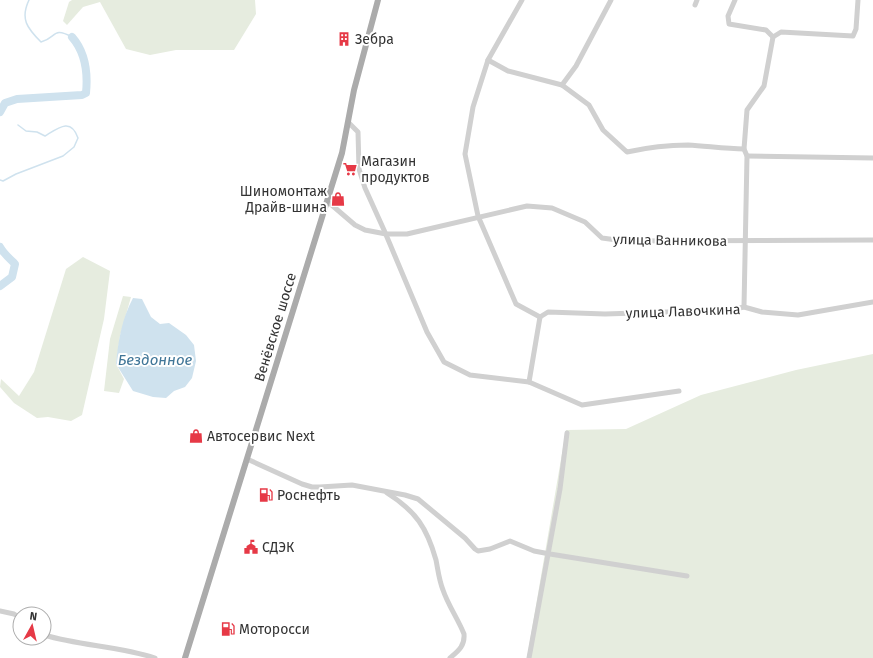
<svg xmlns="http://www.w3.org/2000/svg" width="873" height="658" font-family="'Fira Sans',sans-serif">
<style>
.green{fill:#e6ecdf}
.water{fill:#cfe2ee}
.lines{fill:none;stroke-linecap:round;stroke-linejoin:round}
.stream{stroke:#cfe2ee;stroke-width:1.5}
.river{stroke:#cfe2ee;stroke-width:8}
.minor{stroke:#d0d0d0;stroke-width:5}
.major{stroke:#ababab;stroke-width:6}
.labels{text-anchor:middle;stroke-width:4;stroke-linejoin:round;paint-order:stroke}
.poi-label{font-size:14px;fill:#333;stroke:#fff;text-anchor:start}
.street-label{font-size:14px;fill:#333;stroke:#fff}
.water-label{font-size:15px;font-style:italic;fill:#3f7597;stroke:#fff}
</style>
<rect width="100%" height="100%" fill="#fff"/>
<g class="green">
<polygon points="72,0 255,0 256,14 234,50 176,50 150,55 126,49 100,2 83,7 67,25 63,21 69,2"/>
<polygon points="83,257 110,271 104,319 82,415 71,421 48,417 37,418 14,403 0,387 1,379 19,396 34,372 66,269"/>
<polygon points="123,296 131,297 120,336 116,364 124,379 119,393 104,391 110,339"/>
<polygon points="873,354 873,658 527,658 566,430 626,429 701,395 796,370"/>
</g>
<path class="water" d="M133 298 142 299 151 317 160 324 169 323 186 335 194 345 196 361 192 378 185 387 174 391 166 398 153 397 133 391 116 364C118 342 122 318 133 298Z"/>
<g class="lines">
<g class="stream">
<path d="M29 0C20 19 27 28 41 42 57 38 52 26 72 37"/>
<path d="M0 180 3 181 16 174 63 156 74 147 78 138C71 117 58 128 45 136L37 132 26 131 18 125"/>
</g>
<g class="river">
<path d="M0 112 5 103 17 99 82 95 86 93C88 73 86 53 72 37"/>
<path d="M0 247C3 253 10 259 15 264L12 277 0 286"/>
</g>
<g class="minor">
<polyline points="522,0 488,60 473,107 465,154 478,216 516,304 540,317"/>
<polyline points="735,0 728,16 729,24 766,30 773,37"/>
<polyline points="695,5 697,0"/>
<path d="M488 60 508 71 562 85 589 105 603 130 627 152C645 148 669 145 688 145 707 146 725 149 744 149"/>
<polyline points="562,85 576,66 611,0"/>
<polyline points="348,122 358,132 359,169 365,188 384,230 427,332 444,362 470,375 529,382 540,317"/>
<polyline points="747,156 873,158"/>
<polyline points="327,201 355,225 365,230 386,234 407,234 527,206 552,208 585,222 602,238 624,241 873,240"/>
<polyline points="744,307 747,156 744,149 747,110 764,86 773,37 781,32 853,36 856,29 858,0"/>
<polyline points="540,317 548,312 605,314 730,310 744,307 762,312 798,315 873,302"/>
<polyline points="529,382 582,405 679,391"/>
<polyline points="247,459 302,484 312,487 320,487 352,485 405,495 418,499 465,538 475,549 478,551 490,549 510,541 534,551 550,554 687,576"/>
<path d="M387 493C416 511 427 528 436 560 438 570 439 580 443 590 448 605 458 619 464 634 465 646 458 651 450 658"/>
<polyline points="0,611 14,614 20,618"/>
<path d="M44 635C81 646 119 646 155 658"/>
<polyline points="529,658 560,489 567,433"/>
</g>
<polyline class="major" points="185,658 342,153 354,90 378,0"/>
</g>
<defs>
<symbol id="building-bare" viewBox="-9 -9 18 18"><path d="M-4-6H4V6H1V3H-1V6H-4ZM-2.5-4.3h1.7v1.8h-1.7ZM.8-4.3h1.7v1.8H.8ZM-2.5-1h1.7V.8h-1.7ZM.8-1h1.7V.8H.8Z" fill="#e63946" stroke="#fff" stroke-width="2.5" paint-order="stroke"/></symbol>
<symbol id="supermarket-bare" viewBox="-9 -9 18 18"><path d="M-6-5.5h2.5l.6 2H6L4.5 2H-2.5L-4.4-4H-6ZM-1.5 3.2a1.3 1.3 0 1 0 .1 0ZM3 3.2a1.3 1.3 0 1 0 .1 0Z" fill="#e63946" stroke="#fff" stroke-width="2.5" paint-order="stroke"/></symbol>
<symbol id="shop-bare" viewBox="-9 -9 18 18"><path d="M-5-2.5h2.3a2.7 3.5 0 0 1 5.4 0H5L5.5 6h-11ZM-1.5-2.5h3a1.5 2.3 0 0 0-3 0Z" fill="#e63946" stroke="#fff" stroke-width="2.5" paint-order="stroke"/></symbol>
<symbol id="fuel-bare" viewBox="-9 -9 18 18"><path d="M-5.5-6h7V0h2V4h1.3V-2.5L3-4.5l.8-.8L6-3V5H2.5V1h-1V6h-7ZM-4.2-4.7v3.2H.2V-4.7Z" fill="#e63946" stroke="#fff" stroke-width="2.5" paint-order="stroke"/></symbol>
<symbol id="civic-bare" viewBox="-9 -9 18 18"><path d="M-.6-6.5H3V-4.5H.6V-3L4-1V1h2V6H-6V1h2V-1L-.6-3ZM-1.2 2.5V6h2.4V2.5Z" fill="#e63946" stroke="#fff" stroke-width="2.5" paint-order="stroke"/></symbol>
</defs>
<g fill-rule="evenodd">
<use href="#building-bare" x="334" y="29" width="20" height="20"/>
<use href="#supermarket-bare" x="340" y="159" width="20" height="20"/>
<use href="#shop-bare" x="328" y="189" width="20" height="20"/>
<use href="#shop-bare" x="186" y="426" width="20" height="20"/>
<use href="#fuel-bare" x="256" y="485" width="20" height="20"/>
<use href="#civic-bare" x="241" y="537" width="20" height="20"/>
<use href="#fuel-bare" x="218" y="619" width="20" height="20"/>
</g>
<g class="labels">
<g class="poi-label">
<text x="355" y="44">Зебра</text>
<text x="361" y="166">Магазин<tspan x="361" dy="16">продуктов</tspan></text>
<text x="327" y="196" text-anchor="end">Шиномонтаж<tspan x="327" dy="16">Драйв-шина</tspan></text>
<text x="207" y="441">Автосервис Next</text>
<text x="277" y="500">Роснефть</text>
<text x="262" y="552">СДЭК</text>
<text x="239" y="634">Моторосси</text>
</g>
<g class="street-label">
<text transform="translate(670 240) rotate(1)" y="5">улица Ванникова</text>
<text transform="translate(683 311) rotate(-2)" y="5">улица Лавочкина</text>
<text transform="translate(275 327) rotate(-73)" y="5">Венёвское шоссе</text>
</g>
<g class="water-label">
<text x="155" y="365">Бездонное</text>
</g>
</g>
<g transform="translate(32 626) rotate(8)"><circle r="19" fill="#ffffff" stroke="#adadad"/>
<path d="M0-3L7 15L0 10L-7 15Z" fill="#e63946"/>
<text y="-6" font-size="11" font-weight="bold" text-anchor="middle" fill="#333333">N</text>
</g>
</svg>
